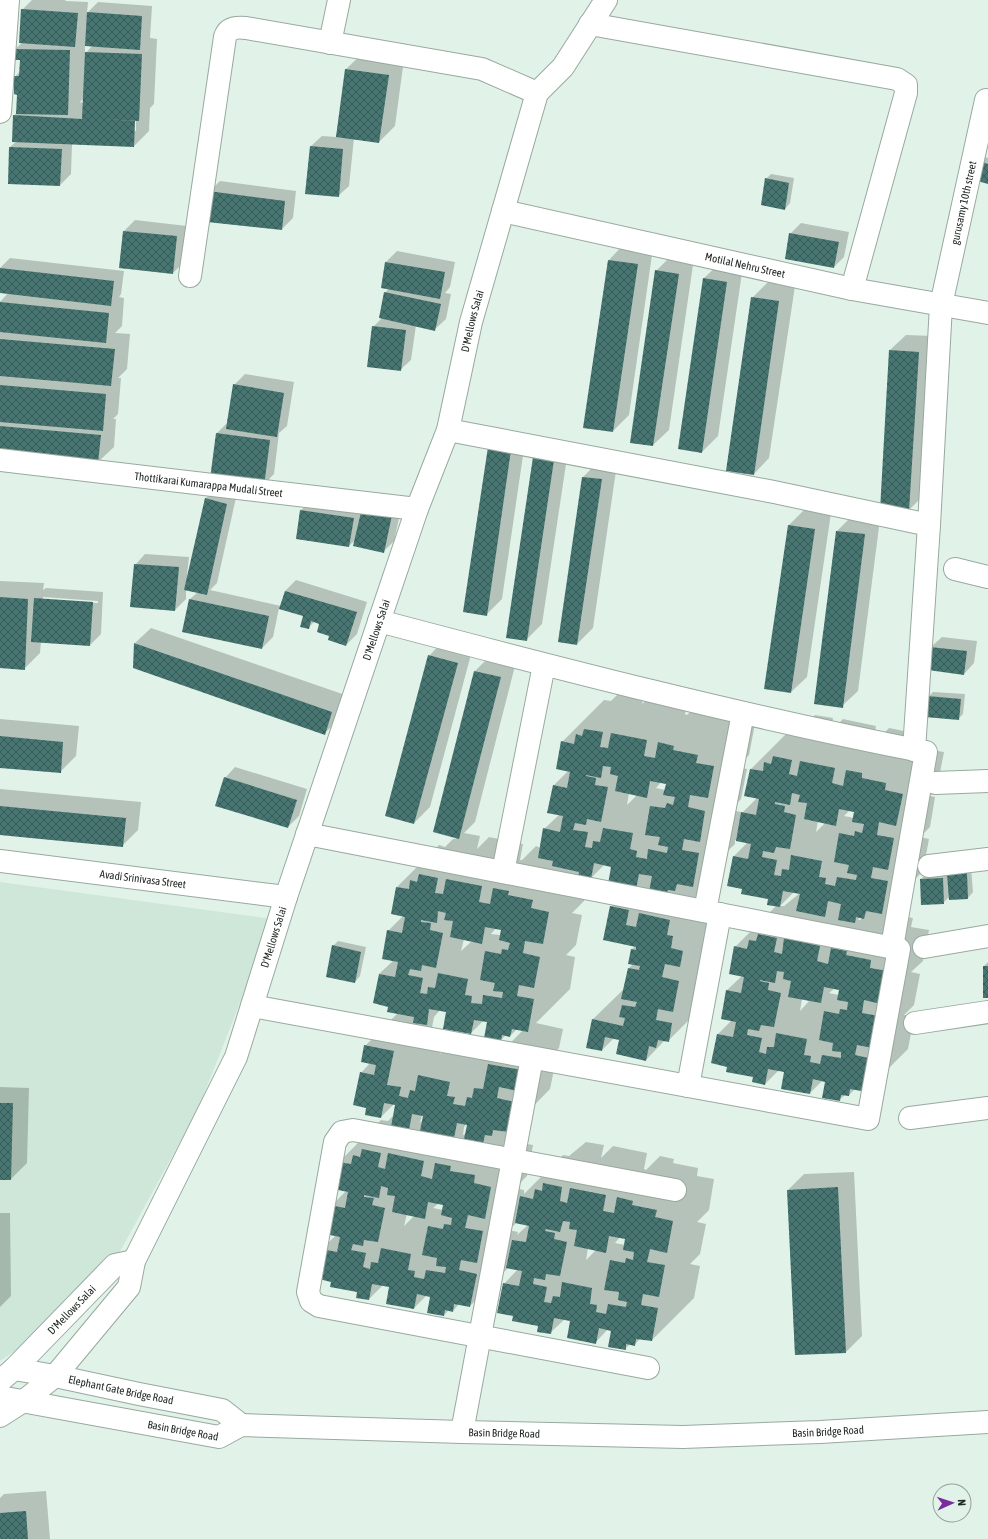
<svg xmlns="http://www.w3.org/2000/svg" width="988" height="1539" font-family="'Asap Condensed',sans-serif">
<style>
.built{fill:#cee7d8}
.shadow{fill:#0003;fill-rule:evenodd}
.building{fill:url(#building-cross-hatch);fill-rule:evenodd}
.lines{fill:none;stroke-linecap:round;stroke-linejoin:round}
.minor-casing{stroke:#98a99e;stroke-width:24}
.secondary-casing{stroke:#98a99e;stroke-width:24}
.minor{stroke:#fff;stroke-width:22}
.secondary{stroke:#fff;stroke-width:22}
.labels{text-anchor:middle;stroke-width:4;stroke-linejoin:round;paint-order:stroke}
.street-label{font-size:11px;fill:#232925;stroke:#e1f3e8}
</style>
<defs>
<pattern id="building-cross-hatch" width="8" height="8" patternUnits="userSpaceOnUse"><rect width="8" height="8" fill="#477571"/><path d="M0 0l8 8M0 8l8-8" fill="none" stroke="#385b58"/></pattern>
</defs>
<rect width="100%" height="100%" fill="#e1f3e8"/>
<polygon class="built" points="0,882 273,919 198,1109 106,1277 43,1332 0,1361"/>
<g class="shadow">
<path d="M32 0H66L65 1 88 2 87 13 98 2 152 6 150 38 157 39 154 104 150 108 149 131 134 146 72 144 71 174 60 185 10 147 17 141 14 116 17 112 18 94 15 77 20 71 21 60 15 49 23 42 22 10ZM85 45H93L85 54ZM84 98V103L80 102ZM134 116H136V131H134Z"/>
<polygon points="362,54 404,59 395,126 379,142 354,138 349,186 338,196 311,146 322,136 336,137 346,69"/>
<polygon points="985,157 988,158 988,183 980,162"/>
<polygon points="771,174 794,178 790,203 785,209 766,179"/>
<polygon points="220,181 296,191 293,218 282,229 209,192"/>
<polygon points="135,220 187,226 183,263 173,273 120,268 124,231"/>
<polygon points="801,223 849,232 844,257 834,267 790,234"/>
<polygon points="624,244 653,248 629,415 613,431 584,427 609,260"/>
<polygon points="397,251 455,262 450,287 445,293 451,294 446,319 435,329 416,325 411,360 400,370 373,327 382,318 385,293 389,288 382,287 386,262"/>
<polygon points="672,255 694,258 669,430 653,445 656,271"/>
<polygon points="10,258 124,271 121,294 119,297 124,298 122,326 115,333 130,334 127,369 118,378 121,378 118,414 113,419 116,419 114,447 98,462 0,454 0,302 8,293 0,292 0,268"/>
<polygon points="720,263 743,266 718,436 702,452 704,278"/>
<polygon points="768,282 795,286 769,458 754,474 752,298"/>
<polygon points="906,335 934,336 925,494 909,510 890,350"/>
<polygon points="245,374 294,382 287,426 279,433 274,474 263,485 217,433 227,423 234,385"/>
<polygon points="526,435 502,599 486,615 489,447"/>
<polygon points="569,444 542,624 526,640 534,457"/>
<polygon points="599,461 617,464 593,628 577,644 559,642 583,477"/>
<polygon points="216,488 237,493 217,583 210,590 281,606 285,591 296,580 367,602 357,634 346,645 330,635 320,623 315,621 308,628 304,615 279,608 273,637 262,648 184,631 190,599 198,592 186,589 186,599 175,610 135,565 145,554 189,557 187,575 189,575 205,499"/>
<polygon points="312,500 402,505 394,541 383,552 355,540 349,546 301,510"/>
<polygon points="805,509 831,513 807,677 791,692 789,525"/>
<polygon points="853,515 880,519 858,691 842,706 837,531"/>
<path d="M0 581 44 583 43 590 46 588 103 592 101 634 90 645 41 641 40 653 24 669 0 667ZM43 597 98 601V603L43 600Z"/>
<polygon points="151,628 348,696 340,718 324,734 135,643"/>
<polygon points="942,637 977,641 974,663 964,674 931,647"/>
<polygon points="444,640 473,647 430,807 414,823 429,656"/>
<path d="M491 655 516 662 475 822 464 833 480 836 477 849 489 837 523 844 520 860H522L536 846 541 848 544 829 559 815 554 785 569 770 562 742 604 700 611 701 619 693 645 690 642 704 654 692 688 699 685 714 687 715 701 701 755 724 749 755 737 767 747 769 741 799 731 810 741 812 740 815 757 798 751 769 793 727 809 721 815 715 833 718 831 731 843 719 876 726 873 742H875L889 728 904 731 903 736 928 741 926 749 944 752 938 783 926 795 935 797 930 827 920 837 929 839 923 871 886 909H889L888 914 913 918 911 927 929 930 923 961 911 972 920 974 914 1005 904 1015 914 1017 908 1049 866 1091 855 1089 849 1095H845L839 1100 827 1081 823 1080 810 1093 786 1071 779 1070 765 1084 754 1076 728 1066 712 1062 718 1034 732 1020 727 990 742 976 735 947 777 905 769 898 744 888 733 857 748 842 735 840V844L702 876 711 878 710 999 668 1041 665 1040 646 1060 620 1039 614 1038 602 1050 592 1020 625 988 629 968 633 964 632 949 636 946 611 907 631 887 612 866 605 864 591 878H589L584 901 572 913 582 915 576 945 566 955 575 957 570 989 536 1023 563 1029 559 1048 549 1058 556 1060 550 1089 508 1132 515 1142 533 1145 527 1176 515 1188 524 1190V1194L563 1155 569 1156 586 1142 604 1145 601 1158 613 1146 647 1153 644 1169 646 1170 660 1156 674 1159 673 1163 698 1168 697 1176 714 1179 709 1210 697 1222 706 1224 700 1254 690 1264 700 1266 694 1298 652 1340 641 1338 634 1345 630 1344 625 1349 612 1330 608 1329 595 1343 571 1320 565 1319 550 1333 540 1326 514 1315 504 1284 518 1269 509 1267 470 1306 459 1304 453 1311 449 1310 444 1315 431 1296 427 1295 414 1308 390 1286 383 1285 369 1299 358 1291 332 1281 322 1249 336 1235 331 1206 346 1191 339 1162 381 1120 388 1121 394 1115 396 1105 394 1104 381 1117 368 1107 361 1073 370 1063 365 1046 398 1013 390 1006 379 974 394 960 388 931 403 916 397 887 439 845 445 847 453 839H455L458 837 435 831 475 671ZM661 782 667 783 665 790 656 788ZM629 793 637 795 627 805ZM850 810 855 811 854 818 844 816ZM818 821 825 823 816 832ZM794 892 800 893 784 906H780ZM860 917H863L860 920H858ZM496 928 502 929 500 935 491 934ZM464 939 472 941 461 951ZM835 988 840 989 839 995 829 993ZM802 999 810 1000 800 1011ZM440 1010 447 1011 471 1033 484 1020 488 1021 485 1039 461 1034 440 1054 442 1046 429 1043 434 1017ZM517 1029 523 1030 498 1056 501 1040 506 1035 510 1036ZM422 1115 424 1116 423 1120 420 1123ZM468 1122 466 1134 463 1135 464 1127ZM439 1203 444 1204 443 1210 433 1208ZM407 1214 415 1215 404 1226ZM516 1223 528 1225 517 1235 518 1232 509 1230ZM620 1237 626 1238 625 1245 615 1243ZM588 1248 596 1250 586 1260Z"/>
<polygon points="933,692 965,694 963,714 958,719 928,697"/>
<polygon points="0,719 79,726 76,756 60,772 0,767"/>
<polygon points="235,767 307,789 299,816 288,827 225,778"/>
<polygon points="0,789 141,802 138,830 122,846 0,834"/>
<polygon points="971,868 973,892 968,898 950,899 950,896 943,903 921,879 926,874"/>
<polygon points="338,941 366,947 360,976 355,982 333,946"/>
<polygon points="988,962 988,997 984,966"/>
<polygon points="0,1087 29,1088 27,1163 11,1179 0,1179"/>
<polygon points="854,1172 862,1336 846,1352 795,1354 788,1190 804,1174"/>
<polygon points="0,1213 10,1213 11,1296 0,1307"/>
<polygon points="46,1491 50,1539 0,1539 0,1498 4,1494"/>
</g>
<g class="building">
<polygon points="21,9 78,13 75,47 19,43"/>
<polygon points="87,12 142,16 140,50 85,46"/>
<polygon points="14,49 70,50 68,115 16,114 17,95 14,94 14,76 19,76 20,60 14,60"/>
<polygon points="85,52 142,54 139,121 103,119 135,121 134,147 12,142 13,115 82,119"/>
<polygon points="345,69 389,75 379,143 336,137"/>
<polygon points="310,146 343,149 339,197 305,194"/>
<polygon points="9,147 62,149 60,186 8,184"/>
<polygon points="979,161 988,164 988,184 974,180"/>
<polygon points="765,178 789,183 785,210 761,205"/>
<polygon points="208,191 285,201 282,230 207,222"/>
<polygon points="123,231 177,236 173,274 119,268"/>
<polygon points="789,233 839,242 834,268 785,259"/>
<polygon points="608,260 638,264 613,432 583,428"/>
<polygon points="385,262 445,272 440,299 381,288"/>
<polygon points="0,268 114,281 111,306 0,293"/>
<polygon points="655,270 679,274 653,446 630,443"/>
<polygon points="703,278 727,282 702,453 678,449"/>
<polygon points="384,292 441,304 435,331 379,318"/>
<polygon points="751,297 779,301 754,475 726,471"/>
<polygon points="0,302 109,313 106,343 0,332"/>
<polygon points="372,326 406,330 401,371 367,367"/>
<polygon points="0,339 115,349 111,386 0,376"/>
<polygon points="889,350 919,352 909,511 880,510"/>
<polygon points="233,384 284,393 277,437 226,429"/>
<polygon points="0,385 106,394 103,431 0,422"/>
<polygon points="0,426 101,435 98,463 0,455"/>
<polygon points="216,433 270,440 264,486 210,479"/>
<polygon points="488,447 511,450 487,616 463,612"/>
<polygon points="533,457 554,460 527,641 506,638"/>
<polygon points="582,477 602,479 577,645 558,642"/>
<polygon points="205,498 227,504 207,595 184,590"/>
<polygon points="362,508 392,515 384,553 353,546"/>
<polygon points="300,510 354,518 349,547 296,539"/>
<polygon points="788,525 815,529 791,693 764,689"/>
<polygon points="836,531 865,534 843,708 814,704"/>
<polygon points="134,564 179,567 175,611 130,607"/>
<polygon points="285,591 357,612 346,646 328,640 329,636 317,632 319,624 311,621 309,629 300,627 303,616 279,609"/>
<polygon points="0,597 28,599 25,670 0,668"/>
<polygon points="34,598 93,602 90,646 31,642"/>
<polygon points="189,599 269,616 262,649 182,632"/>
<polygon points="134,643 332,712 325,735 133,668"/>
<polygon points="930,647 967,651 964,675 928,670"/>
<polygon points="428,655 458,663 414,824 385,816"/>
<polygon points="474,671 501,677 459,839 433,832"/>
<polygon points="927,696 961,699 959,720 925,717"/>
<path d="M584 729 603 732 600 747 608 748 611 733 647 740 644 756 655 758 658 742 674 746 673 750 698 755 696 763 714 766 708 798 690 795 688 807 705 811 700 842 684 839 682 850 699 853 693 887 677 884 675 891 668 890 666 896 649 892 652 876 639 874 636 889 608 884 611 867 594 863 591 879 578 877 579 872 552 866 553 861 538 858 543 828 560 832 563 816 547 813 553 785 567 788 570 772 556 769 561 741 574 744 576 734 582 736ZM603 766 611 767 610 774 618 776 615 791 647 798 650 781 666 784 663 795 675 797 673 805 667 803 665 808 650 806 645 835 660 837 658 845 668 847 667 853 648 849 647 859 636 857 637 851 630 849 633 833 603 828 600 842 593 841 592 848 585 847 588 832 573 830 575 823 586 825 587 819 601 822 608 787 595 785 596 778 586 776V775L601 778Z"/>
<polygon points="0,736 63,742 61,773 0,768"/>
<path d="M773 756 792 760 789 774 797 776 800 761 835 768 832 783 843 786 846 770 862 773V778L886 783 885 790 903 794 896 826 879 822 877 835 894 838 888 870 873 867 871 878 888 881 882 914 866 911 864 919 856 917 855 923 838 920 841 904 828 901 825 917 796 911 800 894 783 891 780 907 767 905 768 899 741 894 742 889 727 886 733 856 748 859 751 844 736 841 741 812 756 815 759 799 744 796 750 769 763 771 764 762 771 764ZM792 793 800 795 798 802 807 803 804 819 836 826 839 809 854 812 852 822 864 824 862 833 855 831 854 836 839 833 834 862 849 865 847 873 857 875 856 880 837 877 835 886 825 884 826 878 819 877 822 861 791 855 789 870 782 869 781 876 774 875 777 860 762 857 763 851 774 853 776 847 790 849 796 815 784 812 785 806 775 804V802L790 805Z"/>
<polygon points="224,777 297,800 288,828 215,806"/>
<polygon points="0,806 126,818 123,847 0,835"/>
<polygon points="967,873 968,899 949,900 947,874"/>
<path d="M419 874 438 878 435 893 443 894 446 879 482 886 479 902 490 904 493 888 509 891 508 895 533 900 531 908 549 912 543 944 525 941 523 953 540 957 534 988 519 985 517 996 534 999 528 1032 512 1029 510 1037 502 1035 501 1041 484 1038 487 1022 474 1020 471 1034 443 1029 446 1012 429 1009 427 1025 413 1023 414 1017 387 1012 388 1007 373 1003 379 974 395 977 398 962 382 959 387 930 402 933 405 917 391 914 396 887 409 889 410 880 417 882ZM438 911 446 913 444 920 453 921 450 937 482 944 485 927 501 930 499 940 510 943 508 950 502 949 501 954 485 951 480 980 495 983 493 991 503 992 502 998 483 995 482 1004 471 1003 472 996 465 995 468 979 438 973 435 988 428 987 427 994 420 993 423 978 408 975 410 969 421 971 422 965 436 968 443 933 430 930 431 923 421 922V920L437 923Z"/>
<polygon points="943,878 944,904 921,905 920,879"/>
<polygon points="610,906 629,910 626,925 636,927 639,913 670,920 667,935 673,936 671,948 683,951 680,967 665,964 662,977 679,981 673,1012 658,1009 656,1020 672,1023 669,1042 658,1040 656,1048 649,1046 646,1061 616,1054 619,1040 605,1037 602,1051 586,1048 592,1019 623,1026 625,1018 619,1017 622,1005 635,1007 637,1002 621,999 628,968 639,970 640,966 628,964 631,949 636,950 636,947 603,940"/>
<path d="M758 934 777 938 774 952 782 954 784 938 820 946 817 961 828 964 831 948 847 951 846 955 871 960 870 968 888 971 881 1004 864 1000 862 1013 879 1016 873 1048 857 1045 855 1055 873 1059 867 1092 850 1089 849 1096 841 1095 840 1101 822 1098 825 1082 813 1079 810 1094 781 1089 784 1072 768 1069 765 1085 752 1082 753 1077 726 1072 727 1067 711 1063 717 1034 733 1037 736 1022 721 1019 726 990 741 993 744 977 729 974 734 946 747 949 749 940 756 941ZM777 971 784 972 783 979 791 981 788 997 821 1003 824 987 839 990 837 1000 848 1002 847 1010 840 1009 839 1014 824 1011 819 1040 833 1043 832 1051 841 1052V1058L822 1055 820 1064 810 1062 811 1056 804 1055 807 1039 776 1033 774 1047H767L766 1054 759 1052 762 1038 747 1035 748 1029 759 1031 761 1025 774 1027 781 993 768 990 769 983 760 981V980L775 983Z"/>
<polygon points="332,945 361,952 355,983 326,977"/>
<rect x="983" y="966" width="5" height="32"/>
<polygon points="364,1045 394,1051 387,1085 401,1087 399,1096 408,1098 410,1090 415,1091 418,1075 450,1082 447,1096 455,1097 453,1104 465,1106 467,1097 472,1098 474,1088 483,1089 488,1064 522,1070 518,1091 499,1087 497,1098 515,1102 509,1132 493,1130 492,1136 485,1135 483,1143 464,1139 467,1125 457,1123 454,1138 420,1131 423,1116 412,1114 409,1130 391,1127 395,1105 384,1103 381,1118 365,1115 366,1108 353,1105 360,1072 374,1075 376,1065 361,1062"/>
<polygon points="0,1103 13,1103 11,1180 0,1180"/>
<path d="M362 1149 381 1153 378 1167 385 1169 388 1153 424 1161 421 1176 432 1179 435 1163 451 1166 450 1171 475 1175 474 1183 491 1187 485 1219 468 1215 465 1228 483 1231 477 1263 461 1260 459 1270 477 1274 470 1307 454 1304 453 1312 445 1310 444 1316 427 1313 430 1297 417 1294 414 1309 386 1304 389 1287 372 1284 369 1300 356 1298 357 1292 330 1287 331 1282 315 1278 321 1249 337 1252 340 1237 325 1234 330 1205 345 1208 348 1192 333 1189 338 1162 351 1164 353 1155 360 1157ZM381 1186 388 1188 387 1195 395 1196 392 1212 425 1219 428 1202 443 1205 441 1215 452 1218 451 1225 444 1224 443 1229 428 1226 422 1255 437 1258 436 1266 446 1267 445 1273 426 1270 424 1279 414 1277 415 1271 408 1270 411 1254 381 1248 378 1263 371 1262 370 1269 363 1267 366 1253 351 1250 353 1244 363 1246 364 1240 378 1242 385 1208 372 1205 374 1198 364 1197V1195L379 1198Z"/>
<path d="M543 1183 562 1187 560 1201 567 1203 570 1188 606 1195 603 1211 614 1213 617 1197 633 1201 632 1205 657 1210 655 1217 673 1221 667 1253 650 1249 647 1262 665 1265 659 1297 643 1294 641 1305 658 1308 652 1341 636 1339 635 1346 626 1344V1350L608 1347 611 1331 599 1328 596 1344 567 1338 570 1321 554 1318 551 1334 537 1332 538 1326 512 1321 513 1316 497 1313 503 1283 519 1286 522 1271 506 1268 512 1240 526 1242 529 1226 515 1223 520 1196 533 1199 535 1189 542 1191ZM563 1221 570 1222 569 1229 577 1230 574 1246 606 1253 609 1236 625 1239 623 1250 634 1252 633 1260 626 1258 625 1263 610 1260 604 1290 619 1292 618 1300 627 1302 626 1307 608 1304 606 1314 596 1312 597 1305 590 1304 592 1288 562 1282 560 1297 553 1296 551 1303 544 1302 547 1287 533 1284 534 1278 545 1280 546 1274 560 1276 567 1242 554 1239 555 1233 545 1231 546 1229 560 1232Z"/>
<polygon points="838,1187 846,1353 795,1355 787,1190"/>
<polygon points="26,1511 28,1539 0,1539 0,1513"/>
</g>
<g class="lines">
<defs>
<g id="minor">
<polyline points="590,24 897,79 906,85 906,93 852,289"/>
<polyline points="330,43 339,0"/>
<polyline points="0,112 8,0"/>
<path id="s1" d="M503 211 852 289 988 313"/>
<path d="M190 276 225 37C228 27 237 27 246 28L482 69 537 93"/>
<polyline points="448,430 774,492 929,525 914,750"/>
<path id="s2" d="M0 460 417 509"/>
<path id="s3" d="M929 525 941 305 986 100"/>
<polyline points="955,569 988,577"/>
<path d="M379 621C560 669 742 716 926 752L892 947"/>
<polyline points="935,783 988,781"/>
<path id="s4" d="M0 861 286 897"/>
<polyline points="929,866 988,859"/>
<polyline points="503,872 544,665"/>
<polyline points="705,911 743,713"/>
<polyline points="924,947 988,936"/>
<polyline points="252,1006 868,1119 899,949 307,834"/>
<polyline points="915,1023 988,1012"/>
<polyline points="688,1086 720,914"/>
<polyline points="910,1118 988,1108"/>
<polyline points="648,1368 319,1306 311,1301 308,1292 335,1142 342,1132 353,1130 675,1190"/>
<polyline points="462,1432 532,1058"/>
</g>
<g id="secondary">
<path id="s5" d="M14 1369 55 1376 139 1394 222 1410 241 1425"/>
<path id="s6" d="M0 1381 14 1369 115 1265 134 1261"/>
<path id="s7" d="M0 1397 219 1437 241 1425 462 1432 683 1437 820 1432 988 1422"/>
<path id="s8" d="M0 1416 25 1400 55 1376 129 1287 134 1261 236 1057 286 897 417 509 448 430 471 322 537 93 563 67 606 0"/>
</g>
</defs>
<use href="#minor" class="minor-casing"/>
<use href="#secondary" class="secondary-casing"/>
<use href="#minor" class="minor"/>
<use href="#secondary" class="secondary"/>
</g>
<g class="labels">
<g class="street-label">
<text dy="4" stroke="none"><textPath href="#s3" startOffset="325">gurusamy 10th street</textPath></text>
<text dy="4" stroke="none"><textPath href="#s1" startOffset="248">Motilal Nehru Street</textPath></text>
<text dy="4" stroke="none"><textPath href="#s8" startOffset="1212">D'Mellows Salai</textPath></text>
<text dy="4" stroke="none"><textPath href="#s2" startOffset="210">Thottikarai Kumarappa Mudali Street</textPath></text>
<text dy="4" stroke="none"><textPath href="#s8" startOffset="888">D'Mellows Salai</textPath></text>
<text dy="4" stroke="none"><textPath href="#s4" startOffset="144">Avadi Srinivasa Street</textPath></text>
<text dy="4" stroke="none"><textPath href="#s8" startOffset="564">D'Mellows Salai</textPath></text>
<text dy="4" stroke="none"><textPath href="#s6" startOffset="101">D'Mellows Salai</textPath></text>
<text dy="4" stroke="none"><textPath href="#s5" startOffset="109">Elephant Gate Bridge Road</textPath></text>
<text dy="4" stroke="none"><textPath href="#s7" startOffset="186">Basin Bridge Road</textPath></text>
<text dy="4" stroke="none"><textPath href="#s7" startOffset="835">Basin Bridge Road</textPath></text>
<text dy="4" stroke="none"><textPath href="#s7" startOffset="511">Basin Bridge Road</textPath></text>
</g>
</g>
<g transform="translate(952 1503) rotate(87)"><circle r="19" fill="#e1f3e8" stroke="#95a29a"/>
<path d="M0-3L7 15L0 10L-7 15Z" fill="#7a2c9e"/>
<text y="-6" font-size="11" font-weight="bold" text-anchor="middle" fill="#232925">N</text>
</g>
</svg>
